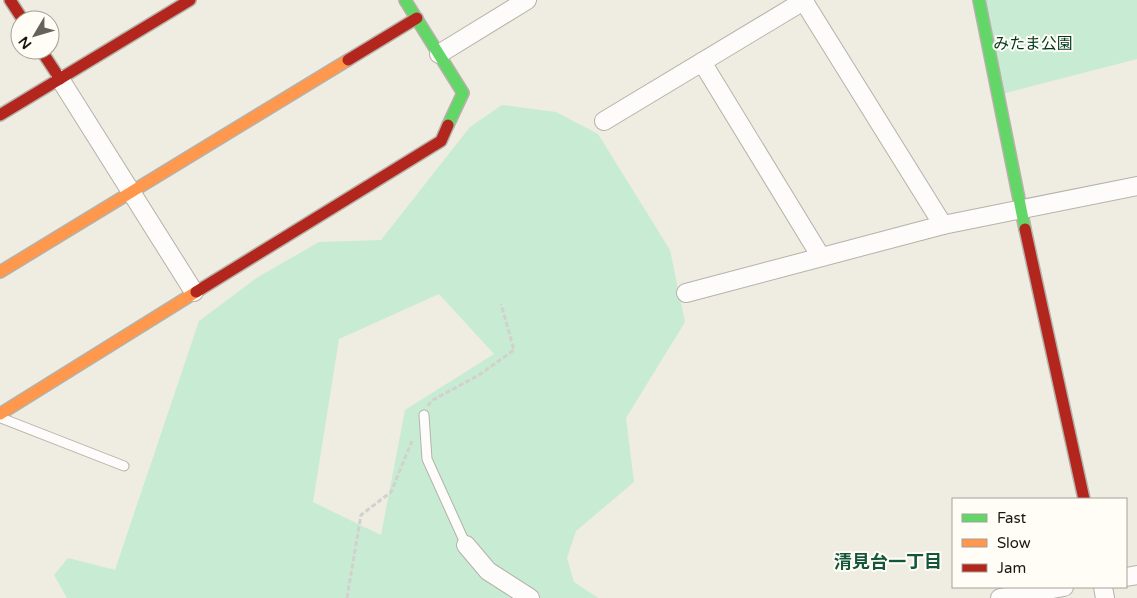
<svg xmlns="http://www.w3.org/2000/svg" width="1137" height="598" font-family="'Varela Round','Noto Sans JP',sans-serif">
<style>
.green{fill:#c8ebd3;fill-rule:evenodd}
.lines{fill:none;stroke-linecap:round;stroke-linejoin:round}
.lane-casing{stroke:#b4b2a9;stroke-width:11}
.street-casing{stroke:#b4b2a9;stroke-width:20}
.fast-casing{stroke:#b4b2a9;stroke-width:14}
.slow-casing{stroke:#b4b2a9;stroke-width:14}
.jam-casing{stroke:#b4b2a9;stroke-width:14}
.path{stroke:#d2d1ce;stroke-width:3;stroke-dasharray:5 2.5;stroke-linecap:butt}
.lane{stroke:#fdfcfb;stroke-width:9}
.street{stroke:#fdfcfb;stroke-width:18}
.fast{stroke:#63d668;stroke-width:11}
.slow{stroke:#ff974d;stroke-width:11}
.jam{stroke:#b3261e;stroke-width:11}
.labels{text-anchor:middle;stroke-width:4;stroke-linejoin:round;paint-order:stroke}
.park-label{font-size:16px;fill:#003721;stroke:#fffdf5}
.neighbourhood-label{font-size:18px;font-weight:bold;fill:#13563b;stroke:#fffdf5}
</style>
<rect width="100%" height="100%" fill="#efece2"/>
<g class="green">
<polygon points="979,0 1137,0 1137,59 998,95"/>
<path d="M502 105 556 112 598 134 670 250 685 322 626 418 634 482 576 531 567 558 574 582 598 598H67L54 575 68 558 115 570 199 321 258 277 319 242 381 240 470 127ZM439 294 494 354 405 410 381 535 313 502 339 339Z"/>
</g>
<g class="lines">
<defs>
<g id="lane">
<polyline points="424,415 427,459 466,545"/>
<polyline points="1,418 124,466"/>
</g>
<g id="street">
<polyline points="803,0 943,225"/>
<polyline points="439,54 527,0"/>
<polyline points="702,62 821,257"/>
<polyline points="60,79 194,292"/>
<polyline points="604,121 805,0"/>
<polyline points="686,293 943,225 1137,186"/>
<polyline points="466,545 488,571 530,598"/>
<polyline points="1126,577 1137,575"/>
<polyline points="1103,587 1105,598"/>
<polyline points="1000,598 1064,587"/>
</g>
<g id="fast">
<polyline points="405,0 463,93 448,125"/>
<polyline points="979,0 1025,229"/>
</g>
<g id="slow">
<polyline points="0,272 348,60"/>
<polyline points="0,414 196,292"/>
</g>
<g id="jam">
<polyline points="10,0 23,20"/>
<polyline points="41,50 60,79"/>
<polyline points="348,60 417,18"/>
<polyline points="0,115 190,0"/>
<polyline points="1025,229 1084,499"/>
<polyline points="196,292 441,141 448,125"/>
</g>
</defs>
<use href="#lane" class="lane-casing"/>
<use href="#street" class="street-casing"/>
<use href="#fast" class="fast-casing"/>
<use href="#slow" class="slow-casing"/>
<use href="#jam" class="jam-casing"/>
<g class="path">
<polyline points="428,406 431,401 479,375 514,350 501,304"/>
<polyline points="347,598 361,515 391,492 412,441"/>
</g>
<use href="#lane" class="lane"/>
<use href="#street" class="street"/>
<use href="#fast" class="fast"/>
<use href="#slow" class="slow"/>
<use href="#jam" class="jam"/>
</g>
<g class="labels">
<g class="park-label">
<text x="1033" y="49">みたま公園</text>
</g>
<g class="neighbourhood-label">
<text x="888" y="568">清見台一丁目</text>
</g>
</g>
<rect x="952" y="498" width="175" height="90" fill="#fffdf5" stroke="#a3a19a"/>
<rect x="962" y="514" width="25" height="8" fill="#63d668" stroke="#a3a19a"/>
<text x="997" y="523" font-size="15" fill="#1a1711">Fast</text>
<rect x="962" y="539" width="25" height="8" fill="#ff974d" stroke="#a3a19a"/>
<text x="997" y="548" font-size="15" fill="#1a1711">Slow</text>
<rect x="962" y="564" width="25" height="8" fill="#b3261e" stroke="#a3a19a"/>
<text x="997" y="573" font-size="15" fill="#1a1711">Jam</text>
<g transform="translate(35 35) rotate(232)"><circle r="24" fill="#fffdf5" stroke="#a3a19a"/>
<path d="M0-4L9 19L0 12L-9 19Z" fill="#65625a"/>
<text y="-8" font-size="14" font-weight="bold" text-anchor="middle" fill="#1a1711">N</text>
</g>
</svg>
